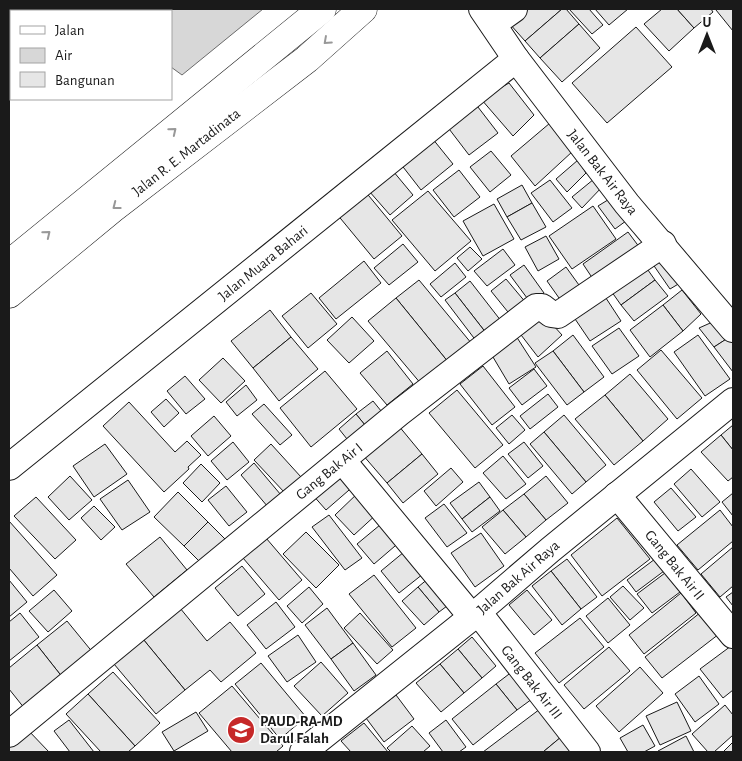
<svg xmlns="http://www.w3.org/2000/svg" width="742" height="761" font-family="'Alegreya Sans',sans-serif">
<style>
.water{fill:#d7d7d7;stroke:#6a6a6a}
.building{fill:#e6e6e6;stroke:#1a1a1a}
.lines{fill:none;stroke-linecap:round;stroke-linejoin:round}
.minor-casing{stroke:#1a1a1a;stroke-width:28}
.trunk-casing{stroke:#1a1a1a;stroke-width:29}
.minor{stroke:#fff;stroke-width:26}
.trunk{stroke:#fff;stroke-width:28}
.oneway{stroke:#989898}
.labels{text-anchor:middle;stroke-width:4;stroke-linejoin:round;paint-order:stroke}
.street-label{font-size:15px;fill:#1a1a1a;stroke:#fff}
.poi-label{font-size:15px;font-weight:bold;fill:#1a1a1a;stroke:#fff;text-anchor:start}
</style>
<rect width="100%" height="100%" fill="#fff"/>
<polygon class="water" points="147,9 263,9 182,75 171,67 171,11 147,11"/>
<g class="building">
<polygon points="525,9 562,9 525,41 509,23"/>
<polygon points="562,9 566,9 579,24 540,58 525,41"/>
<polygon points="569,9 589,9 603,25 592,34"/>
<polygon points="595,9 628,9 609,25"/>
<polygon points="662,9 677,9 694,28 669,51 644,24"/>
<polygon points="677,9 711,9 713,12 694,28"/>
<polygon points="717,9 733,9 733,31 716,10"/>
<polygon points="579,24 600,48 562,82 540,58"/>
<polygon points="636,27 672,67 607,123 572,83"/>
<polygon points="509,83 534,115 513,136 481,99"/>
<polygon points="471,98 498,133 469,155 443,121"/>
<polygon points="550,123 573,151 535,186 511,156"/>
<polygon points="432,138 453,164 421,190 400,163"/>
<polygon points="491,151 511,175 490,192 470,167"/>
<polygon points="578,160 586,173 567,192 556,179"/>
<polygon points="459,170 480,197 454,217 433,190"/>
<polygon points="393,171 413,195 390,215 369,191"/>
<polygon points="594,179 603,186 582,208 572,197"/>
<polygon points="550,180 572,208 553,222 531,193"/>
<polygon points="522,185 532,203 507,217 497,199"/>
<polygon points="364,190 402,236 374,259 336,213"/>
<polygon points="428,191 471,241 435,271 392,220"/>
<polygon points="611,198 630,218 615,229 598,206"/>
<polygon points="532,203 546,227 521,240 507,217"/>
<polygon points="494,204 514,239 483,256 463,221"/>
<polygon points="593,206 616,239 572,269 549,236"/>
<polygon points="628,232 643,252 597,285 583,264"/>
<polygon points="546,236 559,259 538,271 525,247"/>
<polygon points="403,244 418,262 389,285 374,268"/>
<polygon points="470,247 482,259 468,271 457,258"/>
<polygon points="503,249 515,265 487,286 474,271"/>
<polygon points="660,256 680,283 670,289 650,260"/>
<polygon points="364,261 381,283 336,319 319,298"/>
<polygon points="455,263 466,277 441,297 430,284"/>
<polygon points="643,263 655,280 621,305 609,288"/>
<polygon points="524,265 544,293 530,302 510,275"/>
<polygon points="566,267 584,292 564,305 547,281"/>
<polygon points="506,279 527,304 512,317 491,291"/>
<polygon points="419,280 472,344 449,363 396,298"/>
<polygon points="655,280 668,296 634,321 621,305"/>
<polygon points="470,281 505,326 490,338 455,293"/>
<polygon points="682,290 701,314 683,331 663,305"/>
<polygon points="602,292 621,321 590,341 571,313"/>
<polygon points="311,293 337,324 308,348 282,316"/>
<polygon points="455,293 490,338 480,346 445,300"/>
<polygon points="396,298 449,363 422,385 368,321"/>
<polygon points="663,305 683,331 650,357 630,330"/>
<polygon points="270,310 291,337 253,368 231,341"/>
<polygon points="543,314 562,335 538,357 518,331"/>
<polygon points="352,317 374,341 349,363 327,340"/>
<polygon points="717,320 731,336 714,347 699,328"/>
<polygon points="619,328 639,356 612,374 592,346"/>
<polygon points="573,335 604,377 584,392 553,351"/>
<polygon points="698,335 730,379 705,396 674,352"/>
<polygon points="516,336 536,367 509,384 490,352"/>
<polygon points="731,336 733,340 733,372 714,347"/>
<polygon points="291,337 318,369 279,401 253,368"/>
<polygon points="661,350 702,398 677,419 637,370"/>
<polygon points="387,351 413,384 387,405 360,373"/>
<polygon points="553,351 584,392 567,405 535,363"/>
<polygon points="223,358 245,381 221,403 199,380"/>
<polygon points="483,366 515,407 492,425 460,384"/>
<polygon points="534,369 547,386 522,405 509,388"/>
<polygon points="325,371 357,409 311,447 280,408"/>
<polygon points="630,374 668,419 643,441 605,395"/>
<polygon points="185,376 205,399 186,414 167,391"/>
<polygon points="246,385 257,400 237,416 226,402"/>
<polygon points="457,390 503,445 475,468 429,413"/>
<polygon points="548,394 558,407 530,429 520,416"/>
<polygon points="605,395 643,441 614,465 575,419"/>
<polygon points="166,399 179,413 164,427 151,412"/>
<polygon points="373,401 386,417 369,430 356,414"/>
<polygon points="129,402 175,452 187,441 201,455 188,467 189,469 164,492 103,426"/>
<polygon points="264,404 292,435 280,445 252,414"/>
<polygon points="356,414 369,430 351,444 339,429"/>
<polygon points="512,415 525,430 509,444 496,428"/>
<polygon points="564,415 606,465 586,482 544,432"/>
<polygon points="214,416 231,436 208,456 191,436"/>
<polygon points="398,425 422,454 387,483 362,454"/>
<polygon points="733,425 733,450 721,435"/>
<polygon points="544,432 586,482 572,494 530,444"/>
<polygon points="721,435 733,450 733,477 728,481 701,452"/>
<polygon points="233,442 249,462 227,480 211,461"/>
<polygon points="524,442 543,466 528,478 508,454"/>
<polygon points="105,444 127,474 94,497 73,466"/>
<polygon points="271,444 301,477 285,493 254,460"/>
<polygon points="422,454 438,474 403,503 387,483"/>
<polygon points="503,456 526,484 506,499 483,473"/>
<polygon points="254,463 281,495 268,507 241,475"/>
<polygon points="201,464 220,483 202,502 183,483"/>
<polygon points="341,467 356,484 326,510 311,493"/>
<polygon points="451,468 463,482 436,506 424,491"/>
<polygon points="691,469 720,502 702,517 674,484"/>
<polygon points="70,476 92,500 69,520 48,497"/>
<polygon points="546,476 568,503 546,520 524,494"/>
<polygon points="128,480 150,512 122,530 100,499"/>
<polygon points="479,482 490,497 462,519 450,503"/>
<polygon points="226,486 247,512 229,526 208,500"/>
<polygon points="671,488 696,517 678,531 654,502"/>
<polygon points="360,491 379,512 354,535 335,515"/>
<polygon points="178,492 208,522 184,546 154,517"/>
<polygon points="733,493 733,516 722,502"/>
<polygon points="524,494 546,520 526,537 503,510"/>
<polygon points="36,497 76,540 55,559 14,516"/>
<polygon points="490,497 500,511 472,532 462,519"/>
<polygon points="444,504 467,533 447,547 425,518"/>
<polygon points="94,506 115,527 101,540 81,518"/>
<polygon points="503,510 526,537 505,554 482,527"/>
<polygon points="720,510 733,527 733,541 698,570 677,545"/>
<polygon points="329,515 362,558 345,570 312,527"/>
<polygon points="617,518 650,559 602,596 571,555"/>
<polygon points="386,520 402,540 374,564 357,544"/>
<polygon points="9,521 57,575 33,596 9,568"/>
<polygon points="208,522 227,541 203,565 184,546"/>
<polygon points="306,532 339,565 316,588 283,554"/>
<polygon points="481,533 504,566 475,587 451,553"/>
<polygon points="160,537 187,570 154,597 126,564"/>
<polygon points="266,538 302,580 279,600 243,558"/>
<polygon points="733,547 733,586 720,597 701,574"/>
<polygon points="404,552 423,574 399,593 381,571"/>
<polygon points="567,559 597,597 581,609 551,571"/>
<polygon points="655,559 664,571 636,592 627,580"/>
<polygon points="242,566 265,594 238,616 215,588"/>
<polygon points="551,571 581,609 562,625 532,586"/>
<polygon points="665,573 680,592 652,613 637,594"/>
<polygon points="374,575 416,628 392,647 349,594"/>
<polygon points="429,578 451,603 439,612 418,587"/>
<polygon points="9,580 27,602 9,617"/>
<polygon points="623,586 644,608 630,620 610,597"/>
<polygon points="309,587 323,604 302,623 287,606"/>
<polygon points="418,587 439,612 424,625 402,601"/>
<polygon points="54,590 72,611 48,632 29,611"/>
<polygon points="527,590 552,620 534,635 509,605"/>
<polygon points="733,592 733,606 726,597"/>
<polygon points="681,593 696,613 644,654 629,635"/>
<polygon points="608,598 630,625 608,643 586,616"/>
<polygon points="276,602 295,627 266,649 247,625"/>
<polygon points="180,608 207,641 230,622 256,653 221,682 210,670 185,690 143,639"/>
<polygon points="327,608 353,643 331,659 305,625"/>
<polygon points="701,612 719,634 662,678 645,657"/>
<polygon points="20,613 39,637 9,661 9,622"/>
<polygon points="360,613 393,650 377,664 344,628"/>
<polygon points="580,618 604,647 559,683 535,653"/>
<polygon points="67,621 94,654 63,678 37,645"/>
<polygon points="298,635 316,662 287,682 268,656"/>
<polygon points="472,637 496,666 482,678 458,649"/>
<polygon points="143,639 185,690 156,714 114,664"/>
<polygon points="353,643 376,675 354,691 331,659"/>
<polygon points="37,645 63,678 25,709 9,689 9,668"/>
<polygon points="731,646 733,649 733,690 723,698 700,669"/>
<polygon points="609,647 630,671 584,709 564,685"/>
<polygon points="458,649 482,678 464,693 440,664"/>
<polygon points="321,662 348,693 322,716 294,686"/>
<polygon points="261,663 306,717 280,739 235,684"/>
<polygon points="440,664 464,693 441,712 416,683"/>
<polygon points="640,667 663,693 619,732 596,706"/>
<polygon points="513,671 532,699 517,710 496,684"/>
<polygon points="113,672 160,723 135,746 88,694"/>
<polygon points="699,676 719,704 695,722 675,694"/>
<polygon points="496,684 517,710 473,745 452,719"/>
<polygon points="232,686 283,746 276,752 232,752 199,713"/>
<polygon points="88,694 135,746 128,752 101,752 66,714"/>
<polygon points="396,695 414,719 384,742 366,718"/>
<polygon points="677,702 691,731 660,745 646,716"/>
<polygon points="725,705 733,715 733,735 714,752 708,752 692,734"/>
<polygon points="540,709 561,737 543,752 483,752"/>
<polygon points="196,712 208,731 174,751 162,732"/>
<polygon points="69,720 94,752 70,752 54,731"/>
<polygon points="446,720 466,747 459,752 443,752 429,733"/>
<polygon points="364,723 388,752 351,752 341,741"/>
<polygon points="643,725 655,746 644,752 628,752 620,738"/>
<polygon points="412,726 430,746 423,752 391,752 387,748"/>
<polygon points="27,729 49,752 9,752 9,745"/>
<polygon points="686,736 694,752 659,752 658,751"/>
<polygon points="561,737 573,752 543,752"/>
<polygon points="733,742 733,752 723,752"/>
</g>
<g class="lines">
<defs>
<g id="minor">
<polyline points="482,9 516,59 627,204 733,329"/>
<polyline points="493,24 514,9"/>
<polyline points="342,460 472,617"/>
<polyline points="9,467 516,59"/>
<polyline points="617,495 733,635"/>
<polyline points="478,612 587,752"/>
<polyline points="9,734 399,413 536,307 542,307 551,314 558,315 663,244"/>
<polyline points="303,752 472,617 550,550 733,401"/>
</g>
<g id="trunk">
<polyline points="9,264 322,9"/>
<polyline points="9,294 112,209 307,59 363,9"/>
</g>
</defs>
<use href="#minor" class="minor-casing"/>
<use href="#trunk" class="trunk-casing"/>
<use href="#minor" class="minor"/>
<use href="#trunk" class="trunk"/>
</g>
<defs><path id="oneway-chevron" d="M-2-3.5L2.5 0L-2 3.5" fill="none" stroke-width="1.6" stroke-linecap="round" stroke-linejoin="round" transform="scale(1.25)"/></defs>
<g class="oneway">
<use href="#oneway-chevron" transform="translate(327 41) rotate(138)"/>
<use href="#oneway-chevron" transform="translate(173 131) rotate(-39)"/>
<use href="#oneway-chevron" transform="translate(116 206) rotate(142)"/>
<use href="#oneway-chevron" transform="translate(47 234) rotate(-39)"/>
</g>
<defs>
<symbol id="school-disc" viewBox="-11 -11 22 22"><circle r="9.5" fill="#c62828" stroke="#fff"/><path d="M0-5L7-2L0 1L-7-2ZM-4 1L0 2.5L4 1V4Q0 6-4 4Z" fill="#fff"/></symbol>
</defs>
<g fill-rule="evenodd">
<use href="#school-disc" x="225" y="714" width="32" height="32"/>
</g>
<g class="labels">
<g class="street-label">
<text transform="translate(186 152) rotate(-38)" y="5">Jalan R. E. Martadinata</text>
<text transform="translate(603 172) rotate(52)" y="5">Jalan Bak Air Raya</text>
<text transform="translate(263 263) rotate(-39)" y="5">Jalan Muara Bahari</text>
<text transform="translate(329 471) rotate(-39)" y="5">Gang Bak Air I</text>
<text transform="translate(675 565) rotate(51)" y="5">Gang Bak Air II</text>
<text transform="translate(518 577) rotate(-41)" y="5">Jalan Bak Air Raya</text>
<text transform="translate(532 682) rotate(52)" y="5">Gang Bak Air III</text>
</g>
<g class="poi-label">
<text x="260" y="726">PAUD-RA-MD<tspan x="260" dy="17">Darul Falah</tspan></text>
</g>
</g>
<rect width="742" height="761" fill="none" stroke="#1a1a1a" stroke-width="20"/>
<rect x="10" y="10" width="162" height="90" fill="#ffffff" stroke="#a3a3a3"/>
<rect x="20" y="26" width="25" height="8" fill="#ffffff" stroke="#a3a3a3"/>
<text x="55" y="35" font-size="15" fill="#1a1a1a">Jalan</text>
<rect x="20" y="48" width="25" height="15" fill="#d7d7d7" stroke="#a3a3a3"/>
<text x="55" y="60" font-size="15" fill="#1a1a1a">Air</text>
<rect x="20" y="72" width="25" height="15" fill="#e6e6e6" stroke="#a3a3a3"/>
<text x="55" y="85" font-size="15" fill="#1a1a1a">Bangunan</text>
<g transform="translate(707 35)" stroke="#ffffff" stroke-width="4" paint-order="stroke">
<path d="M0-4L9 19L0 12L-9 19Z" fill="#1a1a1a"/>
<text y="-8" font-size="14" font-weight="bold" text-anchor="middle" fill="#1a1a1a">U</text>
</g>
</svg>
